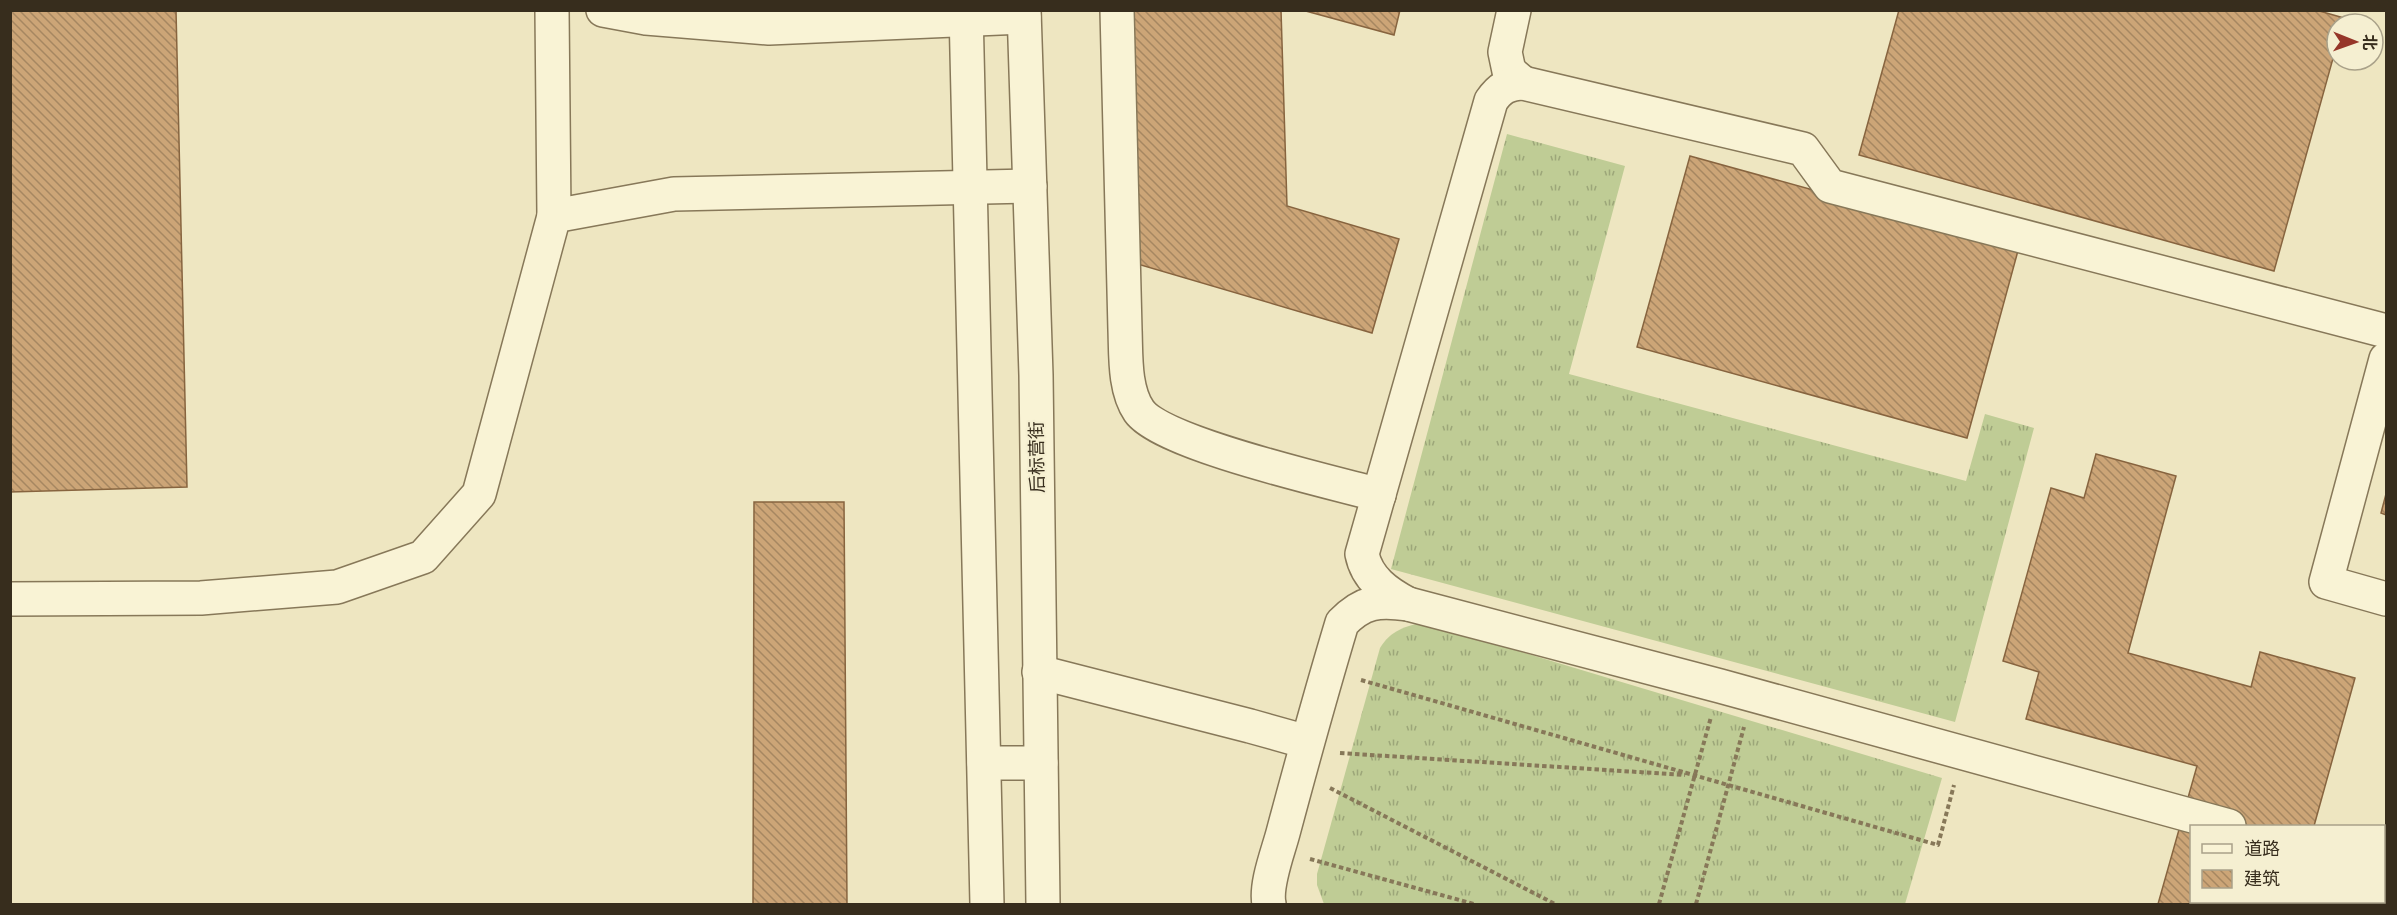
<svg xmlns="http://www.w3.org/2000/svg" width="2397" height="915" font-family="'Noto Serif','Noto Sans SC',serif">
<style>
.grass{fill:url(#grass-tufts)}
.building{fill:url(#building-back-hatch);stroke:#87643f;stroke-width:1.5}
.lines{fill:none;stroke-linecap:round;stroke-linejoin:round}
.minor-casing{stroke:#877859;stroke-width:36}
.path{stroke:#877859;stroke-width:4;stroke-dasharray:4.5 3;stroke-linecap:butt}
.minor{stroke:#f9f3d5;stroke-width:33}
.labels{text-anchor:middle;stroke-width:4.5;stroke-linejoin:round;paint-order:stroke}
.street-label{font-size:18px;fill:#372d1d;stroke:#f5efd1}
</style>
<defs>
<pattern id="grass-tufts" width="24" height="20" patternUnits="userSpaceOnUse" patternTransform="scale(1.5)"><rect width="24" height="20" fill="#bfcc95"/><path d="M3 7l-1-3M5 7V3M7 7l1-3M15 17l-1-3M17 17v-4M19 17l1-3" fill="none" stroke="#9ca679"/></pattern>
<pattern id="building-back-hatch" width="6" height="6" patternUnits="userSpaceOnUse" patternTransform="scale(1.5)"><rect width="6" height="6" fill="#cca577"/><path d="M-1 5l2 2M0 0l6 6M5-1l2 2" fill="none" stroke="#a68761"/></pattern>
</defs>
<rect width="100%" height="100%" fill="#eee6c1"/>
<g class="grass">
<polygon points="1507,134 1625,166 1569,374 1966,481 1985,414 2034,428 1955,722 1391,569"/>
<path d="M1425 623 1942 778 1905 904H1324L1317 885V874L1380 648C1390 631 1406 625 1425 623Z"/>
</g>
<g class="building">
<polygon points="10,10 176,10 187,487 10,492"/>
<polygon points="1128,10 1281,10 1287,206 1399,239 1372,333 1134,263"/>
<polygon points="1302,10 1400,10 1394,35"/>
<polygon points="1899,10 2316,10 2344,18 2342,24 2337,24 2337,44 2274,271 1859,155"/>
<polygon points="1690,156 2019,247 1967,438 1637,347"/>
<polygon points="2096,454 2176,476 2128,653 2251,687 2260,652 2355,678 2314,826 2192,826 2192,902 2294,902 2293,904 2158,904 2197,766 2026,719 2039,672 2003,661 2051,488 2084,498"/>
<polygon points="2386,494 2386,515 2381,513"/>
<polygon points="754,502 844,502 847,904 753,904"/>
</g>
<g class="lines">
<defs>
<g id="minor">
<polyline points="552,10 554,216"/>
<polyline points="603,10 646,18 769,28 1024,17"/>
<polyline points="966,10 987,904"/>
<polyline points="1024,10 1036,375 1043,904"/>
<path d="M1117 10 1125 330C1126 355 1124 389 1139 411 1162 444 1332 482 1379 495"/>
<polyline points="1514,10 1505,52 1509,71 1523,83"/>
<polyline points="2386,359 2326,582 2386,599"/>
<polyline points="10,599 201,598 337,587 423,557 479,494 554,216 674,194 1030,186"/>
<path d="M1408 604C1387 593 1367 579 1362 554L1491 101C1500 88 1507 84 1523 83L1803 149 1830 186 2386 331"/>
<polyline points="1039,672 1250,726 1307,742"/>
<polyline points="984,763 1041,763"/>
<polyline points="2384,869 2386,870"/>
<path d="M1269 904C1265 885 1278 852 1283 833 1302 762 1321 693 1342 623 1363 601 1379 600 1408 604L1720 686 2229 826"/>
<polyline points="2364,904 2367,902"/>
</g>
</defs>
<use href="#minor" class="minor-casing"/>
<g class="path">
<polyline points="1361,680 1938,845 1954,785"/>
<polyline points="1340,753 1685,775"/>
<polyline points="1330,788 1555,904"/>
<polyline points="1310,859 1474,904"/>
<polyline points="1659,904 1711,717"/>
<polyline points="1696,904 1744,727"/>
</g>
<use href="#minor" class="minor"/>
</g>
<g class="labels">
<g class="street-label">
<text transform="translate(1037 457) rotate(-91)" y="6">后标营街</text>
</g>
</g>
<rect width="2397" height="915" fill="none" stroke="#372d1d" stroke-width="24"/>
<rect x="2190" y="825" width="195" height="78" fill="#f5efd1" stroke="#a9a189" stroke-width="1.5"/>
<rect x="2202" y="844" width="30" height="9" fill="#f9f3d5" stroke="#a9a189" stroke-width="1.5"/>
<text x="2244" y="855" font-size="18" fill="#372d1d">道路</text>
<rect x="2202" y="870" width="30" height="18" fill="url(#building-back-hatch)" stroke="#a9a189" stroke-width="1.5"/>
<text x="2244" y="885" font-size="18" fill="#372d1d">建筑</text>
<g transform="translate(2355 42) rotate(91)"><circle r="28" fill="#f5efd1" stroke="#a9a189" stroke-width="1.5"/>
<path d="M0-4.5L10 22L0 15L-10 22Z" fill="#963629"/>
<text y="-9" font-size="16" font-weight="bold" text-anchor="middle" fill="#372d1d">北</text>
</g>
</svg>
